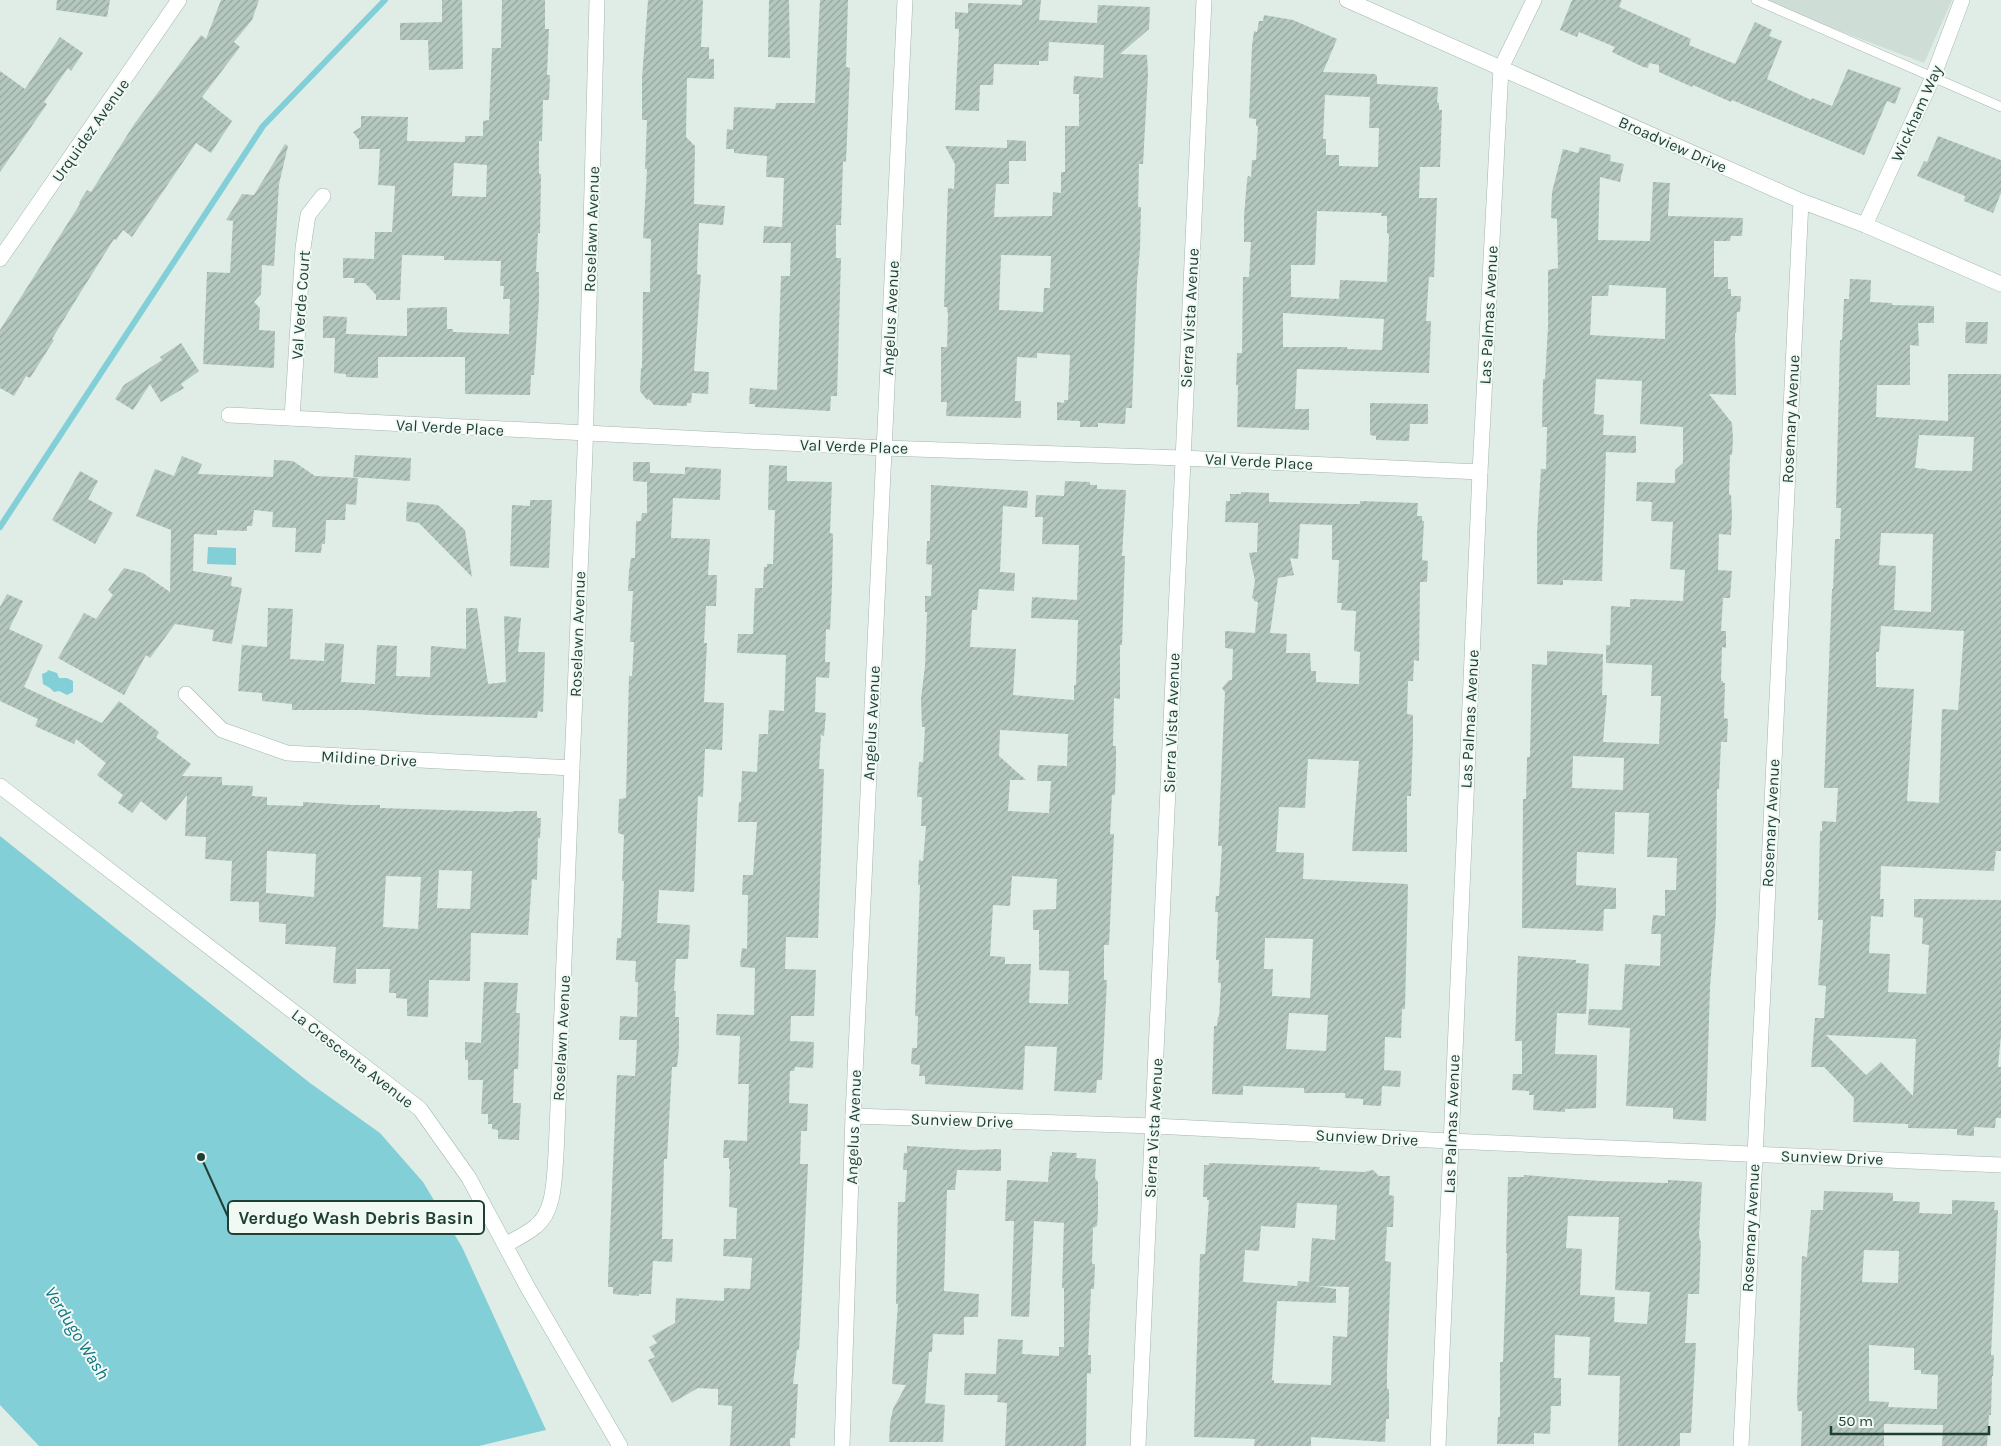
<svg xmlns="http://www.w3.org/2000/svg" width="2001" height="1446" font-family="Karla,sans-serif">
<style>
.built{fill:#ceddd5}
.water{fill:#82cfd8}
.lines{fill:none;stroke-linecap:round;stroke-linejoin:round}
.stream{stroke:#82cfd8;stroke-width:6}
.building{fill:url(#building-hatch);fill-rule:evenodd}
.service-casing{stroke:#a2b5ae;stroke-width:10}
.minor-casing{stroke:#a2b5ae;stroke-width:16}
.tertiary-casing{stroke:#a2b5ae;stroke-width:16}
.secondary-casing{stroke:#9dbaae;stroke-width:16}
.service{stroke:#fff;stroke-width:9}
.minor{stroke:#fff;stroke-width:15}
.tertiary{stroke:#fff;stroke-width:15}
.secondary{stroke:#fff;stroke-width:15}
.labels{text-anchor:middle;stroke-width:4;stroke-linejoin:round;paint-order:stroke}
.street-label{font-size:16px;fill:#1f3f35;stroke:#f1f9f5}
.water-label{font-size:18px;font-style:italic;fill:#137481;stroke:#f1f9f5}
.leader{fill:none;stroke:#1f3f35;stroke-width:2}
.callout-dot{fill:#1f3f35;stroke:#f1f9f5;stroke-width:2}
.callout{fill:#f1f9f5;stroke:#1f3f35;stroke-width:2}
.callout-label{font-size:18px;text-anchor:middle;font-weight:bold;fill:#1f3f35}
</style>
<defs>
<pattern id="building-hatch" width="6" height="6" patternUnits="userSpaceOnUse" patternTransform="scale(1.25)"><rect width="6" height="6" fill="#b5c8bf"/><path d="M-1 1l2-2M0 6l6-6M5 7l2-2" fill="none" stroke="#93a49c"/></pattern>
</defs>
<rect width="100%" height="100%" fill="#e0ede7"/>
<polygon class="built" points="1758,0 1952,0 1924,63"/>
<g class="water">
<polygon points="208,547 236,548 236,565 207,564"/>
<polygon points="48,670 57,673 59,678 67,678 73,681 73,692 67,695 59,691 54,692 50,688 43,684 42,674 47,672"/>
<polygon points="0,836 310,1083 380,1133 423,1182 462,1247 546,1430 479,1446 39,1446 0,1405"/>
</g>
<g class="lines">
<polyline class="stream" points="0,527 263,126 385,0"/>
</g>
<g class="building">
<polygon points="57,0 110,0 107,17 56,10"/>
<polygon points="221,0 259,0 252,20 234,42 240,47 202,97 232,121 211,153 196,143 132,237 123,230 116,240 114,239 77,298 52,339 54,340 30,378 26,376 14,396 0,388 0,330 80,204 79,203 87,190 91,192 135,123 201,35 206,39"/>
<polygon points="442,0 462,0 463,69 429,70 428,40 400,40 400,23 442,22"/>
<path d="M502 0H545V29H549L547 75H550L549 100H543L542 141H539V174H541L540 233H538L536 272H539V300L534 375H531L530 395 465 394V357H378V378L346 377V374L334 373 335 338H323V316L347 317 346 334 407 336V308L447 307V329H453V332L509 334 510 299H503L504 286H500L501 261 444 260V256L402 255 400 300H376V295L365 283H354V278H343V258L374 259 375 232H392L395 186 378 185 380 149H359V140L353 132 361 127V116L408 117 407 141 465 142V136H483V121L489 120 492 48H501ZM454 163 487 165 486 197 452 196Z"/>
<polygon points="648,0 703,0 701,47 709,47 709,59 714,59 714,79 687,78 686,137 695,146 694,204 725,206 723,225 699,223 697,274 701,275 694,371 709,372 708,394 692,393 691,403 687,403 687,406 654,405 649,399 647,400 640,391 641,368 642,368 643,292 650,292 651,239 643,238 647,169 645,169 647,120 642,120 642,78"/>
<polygon points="769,0 789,0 790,58 768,57"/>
<polygon points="820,0 848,0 846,67 850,68 846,162 843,161 841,225 836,225 836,258 841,258 837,396 831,396 830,411 755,407 755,404 749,404 750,388 777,390 781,276 790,276 791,243 763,243 764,226 782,227 784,178 766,177 767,156 734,153 734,149 726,149 727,129 733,130 734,107 775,109 776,103 815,103"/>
<path d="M1022 0H1041L1039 20 1097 23 1098 5 1150 7 1149 29 1120 54 1147 55 1148 74 1143 164H1139L1138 207H1141L1140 249 1137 282 1133 381 1132 408H1126L1125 424 1098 423V427H1080V421L1057 420V402L1064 403V400H1068L1070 355 1037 353V358L1017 357 1015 401H1021V418L946 416 947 402H941V347H947L948 315 947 307H944L948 188 954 189 955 164 945 146 1007 148V140L1026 141V161H1009V184H996L994 217 1052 216 1053 192 1061 193V172H1065V126H1079V94H1073L1074 76 1103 78 1104 45 1049 42 1048 61H1039V65L994 64 993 85H980L979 111 955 110 959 29H955V12L968 13V3L1022 5ZM1001 255 1051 256 1050 288H1044L1043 312 999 310Z"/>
<polygon points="1572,0 1622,0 1619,7 1691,39 1689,45 1735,64 1755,22 1772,30 1769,36 1782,41 1767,79 1811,100 1812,98 1832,106 1848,69 1901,88 1895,104 1887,101 1864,155 1732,100 1731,102 1693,85 1692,87 1659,72 1659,65 1649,63 1648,68 1643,67 1612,52 1615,47 1579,32 1577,37 1560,30"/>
<path d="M1264 15 1293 20 1337 39 1323 72 1375 74 1377 76V84L1438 87 1437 102 1439 103V110H1442L1440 167H1420L1419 198H1437L1434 277H1429L1426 321H1431L1429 373 1297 369 1295 409H1309V430L1237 427 1238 385H1236L1237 353H1242L1243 277H1249L1251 242H1244V216L1247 180 1248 176 1251 177 1252 160H1256L1258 126H1256V119L1249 118 1252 46 1254 31 1257 32 1259 21H1263ZM1325 95 1370 97 1369 128H1379L1378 167 1339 166V155H1326V139H1323ZM1317 211 1382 213 1381 216H1387V233H1388L1389 237 1387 282 1340 280 1339 299 1291 297V265H1315ZM1283 313 1384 319 1382 350 1347 349V347H1283Z"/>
<polygon points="60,37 83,53 71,71 68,68 44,102 47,104 0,172 0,71 25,89"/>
<polygon points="1938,136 2001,160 2001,193 1993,213 1964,201 1965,196 1917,176 1924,161 1927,162"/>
<polygon points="285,144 288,146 279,184 274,266 262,265 261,294 254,302 260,308 259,330 275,331 274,368 203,364 207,272 230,273 233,221 226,220 242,194 254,195"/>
<path d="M1580 147 1611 155 1610 161 1624 164 1620 182 1600 177 1598 240 1650 241 1653 182 1670 183 1668 216 1743 218 1742 236H1731L1730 241H1714V277H1728V289H1731V296H1741L1740 312H1737L1736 333H1735L1736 395 1709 394 1732 423 1733 439 1732 455H1730L1729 494 1731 495 1732 516 1731 535 1719 534 1718 570 1732 571 1730 598H1723L1721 631H1726V648L1722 647 1721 681H1723V683H1725L1724 718 1728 719 1727 742H1721L1719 789H1717L1716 915 1710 987 1706 1121 1673 1119V1108L1626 1106 1630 1028 1588 1025 1589 1009 1622 1010 1625 964 1660 966 1661 934H1651L1653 915 1665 916V890H1676L1677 858 1647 857 1649 813 1615 812 1614 854 1577 852 1576 885 1616 888V909H1604L1603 931 1522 928 1523 799H1526L1527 757H1530L1532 664 1547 665V651L1603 654 1602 695H1607L1603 742 1659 744 1661 696H1651L1652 665 1606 663V645H1610L1611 606 1630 607V599L1683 601 1685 570 1670 569 1673 522 1651 521 1652 502 1636 501 1637 482 1675 483V470L1683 463V427L1640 424 1642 381 1596 379 1594 414 1604 415 1603 435 1636 436V453L1606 452 1602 581 1563 580V585L1537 584V534L1541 469H1546L1547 427H1542L1543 379H1545L1548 327V270L1558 268 1557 219 1551 218 1552 192 1563 149 1578 153ZM1609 285 1666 288 1665 339 1590 335 1592 296H1608ZM1573 756 1624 758 1623 790 1572 788Z"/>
<path d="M1850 279 1871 280 1870 302 1892 303V305L1934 306V323H1918L1919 346 1910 345V385H1877L1876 417 1948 421V374H2001V851H1996L1994 871 1881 866 1880 899H1884L1883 917 1871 916 1869 953 1890 954 1888 992 1926 994 1929 945 1922 944 1923 918 1914 917V899L2001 900V1035L1998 1067H2001V1118H1996L1995 1128 1974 1127V1136L1957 1135V1129L1908 1128V1124L1853 1122 1854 1098 1824 1067H1811L1815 1018H1824L1826 986 1818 985 1823 920H1818L1820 831H1822V821L1836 822 1838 788H1824L1832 589H1833L1835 539H1840L1841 508H1836L1840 340H1842L1844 299H1849ZM1919 435 1974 437 1972 471 1927 470V469L1915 468ZM1881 533 1933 534 1931 612 1894 610 1896 566 1879 565ZM1881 626 1964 631 1958 710 1942 709 1939 803 1907 801 1914 689 1876 687V652H1879ZM1826 1035 1916 1039 1913 1096 1881 1062 1866 1075Z"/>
<polygon points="1966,322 1988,322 1987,344 1965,343"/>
<polygon points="181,343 199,371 181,384 184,388 161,402 150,384 133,410 115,399 124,385 162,360 160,357"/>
<polygon points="1370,403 1428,404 1428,424 1410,424 1409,441 1376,440 1376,436 1370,435"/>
<polygon points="355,455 411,458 410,481 353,477"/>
<polygon points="182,456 202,464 198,474 273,477 274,460 293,461 315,476 358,478 356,505 346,504 345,520 326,520 325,544 322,544 321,553 295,552 296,528 272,527 273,512 254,510 252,526 247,526 247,531 217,530 217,535 194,534 193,571 232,577 231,586 242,588 232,644 212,641 214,630 175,624 150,658 146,655 124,695 58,658 84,613 96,619 113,595 108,590 124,568 143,573 170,592 171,530 136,516 155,469 174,476"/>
<polygon points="633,462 650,462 650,473 685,474 685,467 721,469 720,500 673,498 671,538 710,539 708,575 717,575 716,606 706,606 704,643 707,643 704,702 724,703 722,750 705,749 703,797 698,796 694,892 659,890 657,923 690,925 688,959 676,959 674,991 676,991 675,1017 679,1017 679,1048 677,1067 672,1067 667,1159 664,1159 662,1239 673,1239 672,1262 653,1261 651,1294 639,1294 639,1296 613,1294 613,1287 608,1287 608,1279 617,1075 635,1076 637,1040 619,1040 620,1016 637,1017 638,982 635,982 636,961 616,960 617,938 621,938 624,881 622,881 624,835 618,833 619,799 626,798 629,676 632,676 634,642 630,642 633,591 628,591 629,572 631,558 635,558 636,521 641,521 642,513 647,513 647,482 633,481"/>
<polygon points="769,465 787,466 787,481 832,482 830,533 833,534 832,586 830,630 826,629 825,662 830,662 829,678 816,677 815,712 826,713 824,736 821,735 819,769 824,769 818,938 786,937 785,969 816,970 814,1016 791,1016 790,1041 814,1042 813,1068 795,1067 794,1071 790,1071 789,1103 808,1104 807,1131 801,1131 800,1164 808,1164 800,1334 799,1350 797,1350 793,1384 798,1384 795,1438 790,1438 790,1446 730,1446 732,1406 718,1405 718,1389 698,1388 672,1403 648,1360 655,1357 649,1347 657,1343 652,1336 675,1323 676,1298 724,1301 724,1288 750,1289 752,1258 723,1256 724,1239 736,1239 737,1208 729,1207 730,1169 729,1169 729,1158 723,1158 724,1140 747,1141 749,1084 738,1084 740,1036 716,1035 717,1014 754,1015 755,968 741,967 740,964 742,948 747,949 748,895 742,895 743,875 753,875 757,822 738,822 739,802 741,802 742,771 757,772 759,734 768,734 769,710 784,711 786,655 737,653 738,634 753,634 755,588 763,588 764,567 767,567 767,564 773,564 775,510 768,510"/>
<polygon points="80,471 98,481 88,499 113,513 95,544 52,520"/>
<path d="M1065 481 1090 482V485H1097V489L1126 490 1122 556H1125L1122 645H1120V699L1114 698 1113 746H1116V763L1115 795H1112L1110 834H1114L1109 945H1104V980H1107L1102 1080H1097L1096 1093 1054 1091 1057 1047 1025 1046 1023 1090 925 1084V1076H919L920 1065 911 1064 912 1048H917L918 1016H915L920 885H918L919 860 923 861 926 826H921L922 797H917L919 762H923L925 727H922L921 699 925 666 927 612H925V596H931L932 565 926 564 927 541H930L931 485 1028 491 1027 508 1003 506 1000 572 1015 573 1014 591 979 589 977 610H972L970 647 1016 649 1013 695 1074 700V685H1076L1078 620 1031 618 1032 597 1077 600 1079 545 1042 544 1043 517H1035L1036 495 1064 496ZM1000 730 1068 734 1067 766 1038 765 1037 781H1051L1049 813 1008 811 1010 780H1026L999 756ZM1012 876 1057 879 1056 909 1033 910V930H1039V970L1069 971 1068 1004 1029 1003 1031 964H1005V957L990 956 993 905 1010 906Z"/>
<path d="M1241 492 1269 493V502L1343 504H1360V501L1418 503 1417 516H1422V521H1424L1422 560 1428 561 1427 582H1420L1419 661 1414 660 1413 681H1408L1407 714 1413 715V739L1411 796H1407V852L1352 851 1359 761 1308 759 1305 808 1279 807 1276 852 1304 853 1303 879 1407 884 1408 885 1405 1009H1402L1401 1038 1385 1037 1384 1070 1401 1071 1400 1087 1382 1086 1381 1106 1363 1105V1099L1345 1098V1093H1304V1088L1243 1086V1095L1212 1094 1214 1026H1217L1218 1017H1219L1221 983H1218L1219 960H1216L1218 912H1215L1216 896H1219L1222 846H1218L1225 692 1222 688 1229 680H1232L1233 649 1225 648V631L1255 633 1258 602 1254 601V599L1252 598 1255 581 1249 553 1257 552 1258 523 1225 522 1226 501H1230V494H1241ZM1300 524 1332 525V560H1339L1337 603H1342L1341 610 1356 611 1354 651 1360 652 1359 684 1316 682V671H1311L1310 653H1286L1287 634 1270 633 1278 578 1294 575 1290 558 1298 559ZM1265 938 1313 939 1310 998 1272 996 1273 969H1264ZM1289 1013 1328 1015 1326 1051 1286 1049Z"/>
<polygon points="530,500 552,500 549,568 510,566 512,505 530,506"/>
<polygon points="407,502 438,505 465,530 472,577 419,523 406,521"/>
<path d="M7 594 23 601 9 629 43 645 24 687 102 723 119 701 159 732 156 737 191 764 182 776 222 777V785L253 786 252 796 267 797V805L303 806V802L352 805H380V808L513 812V811H537V818H541L540 838H538L537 880 532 879 528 935 471 933 470 981 429 980 428 1017 407 1016V999L396 998V993H389L390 969H356V984L333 983 336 947 285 944 286 924 259 922V902L230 901 232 861 205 859 206 837 185 836 187 795 166 821 141 801 132 813 118 803 123 795 97 775 106 763 76 739 74 744 35 726 38 719 0 701V607ZM267 851 316 854 314 897 266 893ZM439 870 472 871 470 909 437 908ZM386 876 421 877 418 929 383 927Z"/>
<polygon points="268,608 293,609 290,659 324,661 325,643 344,644 341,682 375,684 377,645 397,646 396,676 430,677 431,646 466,649 466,608 477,608 488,684 506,682 504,616 521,618 518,652 545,652 543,712 538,711 537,718 429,715 363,710 292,710 292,704 262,701 262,693 238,691 242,645 267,647"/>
<polygon points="1518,956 1576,960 1576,963 1589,964 1586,1014 1557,1013 1555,1054 1597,1055 1596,1108 1565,1109 1565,1112 1533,1110 1534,1095 1529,1095 1529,1091 1512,1090 1513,1074 1522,1074 1522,1041 1515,1041"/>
<polygon points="484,982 518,983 516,1013 520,1013 518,1069 514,1069 513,1103 521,1103 519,1140 498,1139 498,1130 492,1129 492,1124 488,1124 488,1114 481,1114 483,1080 468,1080 468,1060 465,1060 465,1042 481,1043"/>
<polygon points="907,1146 971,1150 1001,1149 1001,1171 957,1170 955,1190 947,1190 944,1291 979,1294 978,1317 964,1317 964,1335 933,1334 932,1352 929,1352 925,1403 945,1405 943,1442 889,1442 890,1423 893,1409 906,1385 892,1384 898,1304 896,1304 898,1202 905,1202 907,1170 903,1170 904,1153 907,1153"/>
<polygon points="1052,1152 1077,1153 1076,1158 1096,1159 1095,1178 1098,1182 1098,1212 1097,1226 1093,1228 1092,1264 1095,1264 1094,1289 1091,1289 1088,1355 1091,1355 1091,1374 1087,1373 1086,1446 1005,1446 1007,1403 997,1402 998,1395 964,1395 965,1373 996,1374 998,1339 1023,1340 1022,1354 1059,1356 1059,1347 1064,1347 1064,1288 1062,1288 1064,1223 1034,1221 1029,1317 1011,1316 1014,1221 1005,1221 1007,1180 1048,1182 1050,1156 1052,1156"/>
<path d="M1209 1163 1320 1167 1319 1170 1364 1172 1373 1170 1379 1176H1390L1389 1195 1394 1196 1393 1227H1387L1385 1261 1391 1262 1387 1369V1389H1389V1419H1386L1385 1442 1311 1437V1446H1254L1255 1439 1194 1437 1200 1254H1205L1209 1200H1207V1197H1203L1204 1165H1209ZM1297 1203 1337 1205 1335 1240 1312 1238 1309 1282 1298 1281 1297 1286 1243 1282 1245 1250 1259 1251 1261 1226 1295 1228ZM1316 1286 1349 1287 1347 1337 1333 1336 1331 1385 1274 1383V1380H1272L1277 1301 1336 1303V1289Z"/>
<path d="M1524 1175 1600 1181 1668 1183V1180L1702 1182 1699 1235 1700 1241H1701L1699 1294H1688L1685 1343H1696L1691 1433H1680V1446H1618L1620 1376 1588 1375 1590 1337 1555 1335 1554 1378H1561V1406H1551L1550 1434 1534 1433V1444H1497L1498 1417H1500V1362H1503L1507 1253H1506L1508 1177H1524ZM1568 1216 1619 1217 1615 1290 1650 1292 1647 1324 1614 1322 1615 1297 1580 1295 1582 1249 1566 1248Z"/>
<path d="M1824 1191 1893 1193V1201L1920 1202 1919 1213 1952 1214V1200L1995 1202 1994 1210H1998L1991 1355H1994L1993 1376H1992L1991 1415H1989L1987 1446H1942L1943 1425 1888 1424H1884V1446H1801L1802 1411H1798L1797 1401 1802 1256 1807 1257 1811 1210H1823ZM1864 1250 1899 1251 1898 1283 1862 1282ZM1869 1345 1914 1348V1370H1921V1374L1938 1375 1937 1409 1888 1407 1889 1402 1869 1401Z"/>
</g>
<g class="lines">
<defs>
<polyline id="service" points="1756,0 2001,107"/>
<g id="minor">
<polyline points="1865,225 1933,77 1962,0"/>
<polyline points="0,259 179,0"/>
<polyline points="229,415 884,448 1182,458 1480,472"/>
<polyline points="292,418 303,248 308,215 323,196"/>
<polyline points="186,694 222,730 287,753 572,768"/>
<polyline points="853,1116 1154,1126 1450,1141 2001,1165"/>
<polyline points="842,1446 853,1116 905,0"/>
<polyline points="1138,1446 1204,0"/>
<polyline points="1438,1446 1480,472 1501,68 1534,0"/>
<polyline points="1741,1446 1801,201"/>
</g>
<g id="tertiary">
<polyline points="1347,0 1801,201 1865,225 2001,284"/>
<path d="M505 1245C515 1239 527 1234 536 1226 555 1211 554 1178 556 1155L585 451 597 0"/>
</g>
<polyline id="secondary" points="0,786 420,1109 469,1178 528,1288 620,1446"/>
</defs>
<use href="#service" class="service-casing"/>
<use href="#minor" class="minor-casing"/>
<use href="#tertiary" class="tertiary-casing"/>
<use href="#secondary" class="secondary-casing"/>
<use href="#service" class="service"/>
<use href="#minor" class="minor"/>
<use href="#tertiary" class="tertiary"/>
<use href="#secondary" class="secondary"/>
</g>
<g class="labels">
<g class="street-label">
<text transform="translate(1916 113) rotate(-66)" y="6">Wickham Way</text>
<text transform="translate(90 130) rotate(-55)" y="6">Urquidez Avenue</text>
<text transform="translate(1673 144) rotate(24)" y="6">Broadview Drive</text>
<text transform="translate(591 229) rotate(-88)" y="6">Roselawn Avenue</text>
<text transform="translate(300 305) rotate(-86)" y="6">Val Verde Court</text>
<text transform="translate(1488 315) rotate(-87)" y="6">Las Palmas Avenue</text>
<text transform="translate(890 318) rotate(-87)" y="6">Angelus Avenue</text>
<text transform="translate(1189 318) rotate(-87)" y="6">Sierra Vista Avenue</text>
<text transform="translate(1790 419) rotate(-87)" y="6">Rosemary Avenue</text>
<text transform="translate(450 427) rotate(3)" y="6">Val Verde Place</text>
<text transform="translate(854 446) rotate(2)" y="6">Val Verde Place</text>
<text transform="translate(1259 461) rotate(3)" y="6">Val Verde Place</text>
<text transform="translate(577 634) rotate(-88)" y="6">Roselawn Avenue</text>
<text transform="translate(1469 719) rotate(-87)" y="6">Las Palmas Avenue</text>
<text transform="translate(871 723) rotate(-87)" y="6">Angelus Avenue</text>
<text transform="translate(1171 723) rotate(-88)" y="6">Sierra Vista Avenue</text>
<text transform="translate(369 758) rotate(3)" y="6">Mildine Drive</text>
<text transform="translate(1770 823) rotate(-87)" y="6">Rosemary Avenue</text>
<text transform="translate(561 1038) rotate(-87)" y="6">Roselawn Avenue</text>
<text transform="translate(353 1058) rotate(38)" y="6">La Crescenta Avenue</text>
<text transform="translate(962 1120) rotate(2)" y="6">Sunview Drive</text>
<text transform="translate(1451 1124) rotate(-88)" y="6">Las Palmas Avenue</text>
<text transform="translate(853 1127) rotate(-88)" y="6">Angelus Avenue</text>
<text transform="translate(1153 1128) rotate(-87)" y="6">Sierra Vista Avenue</text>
<text transform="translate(1367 1137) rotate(3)" y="6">Sunview Drive</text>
<text transform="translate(1832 1157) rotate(2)" y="6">Sunview Drive</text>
<text transform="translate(1750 1228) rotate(-87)" y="6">Rosemary Avenue</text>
</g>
<g class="water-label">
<text transform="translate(77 1333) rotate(58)" y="6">Verdugo Wash</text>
</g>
</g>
<path class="leader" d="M201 1157L228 1217"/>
<circle class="callout-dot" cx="201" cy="1157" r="5"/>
<rect class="callout" x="228" y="1201" width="256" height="33" rx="5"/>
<g class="callout-label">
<text x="356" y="1224">Verdugo Wash Debris Basin</text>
</g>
<path d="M1831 1426v8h158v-8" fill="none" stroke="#1f3f35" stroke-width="2.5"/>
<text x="1838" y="1426" font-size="15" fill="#1f3f35" stroke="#f1f9f5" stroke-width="4" paint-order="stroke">50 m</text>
</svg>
